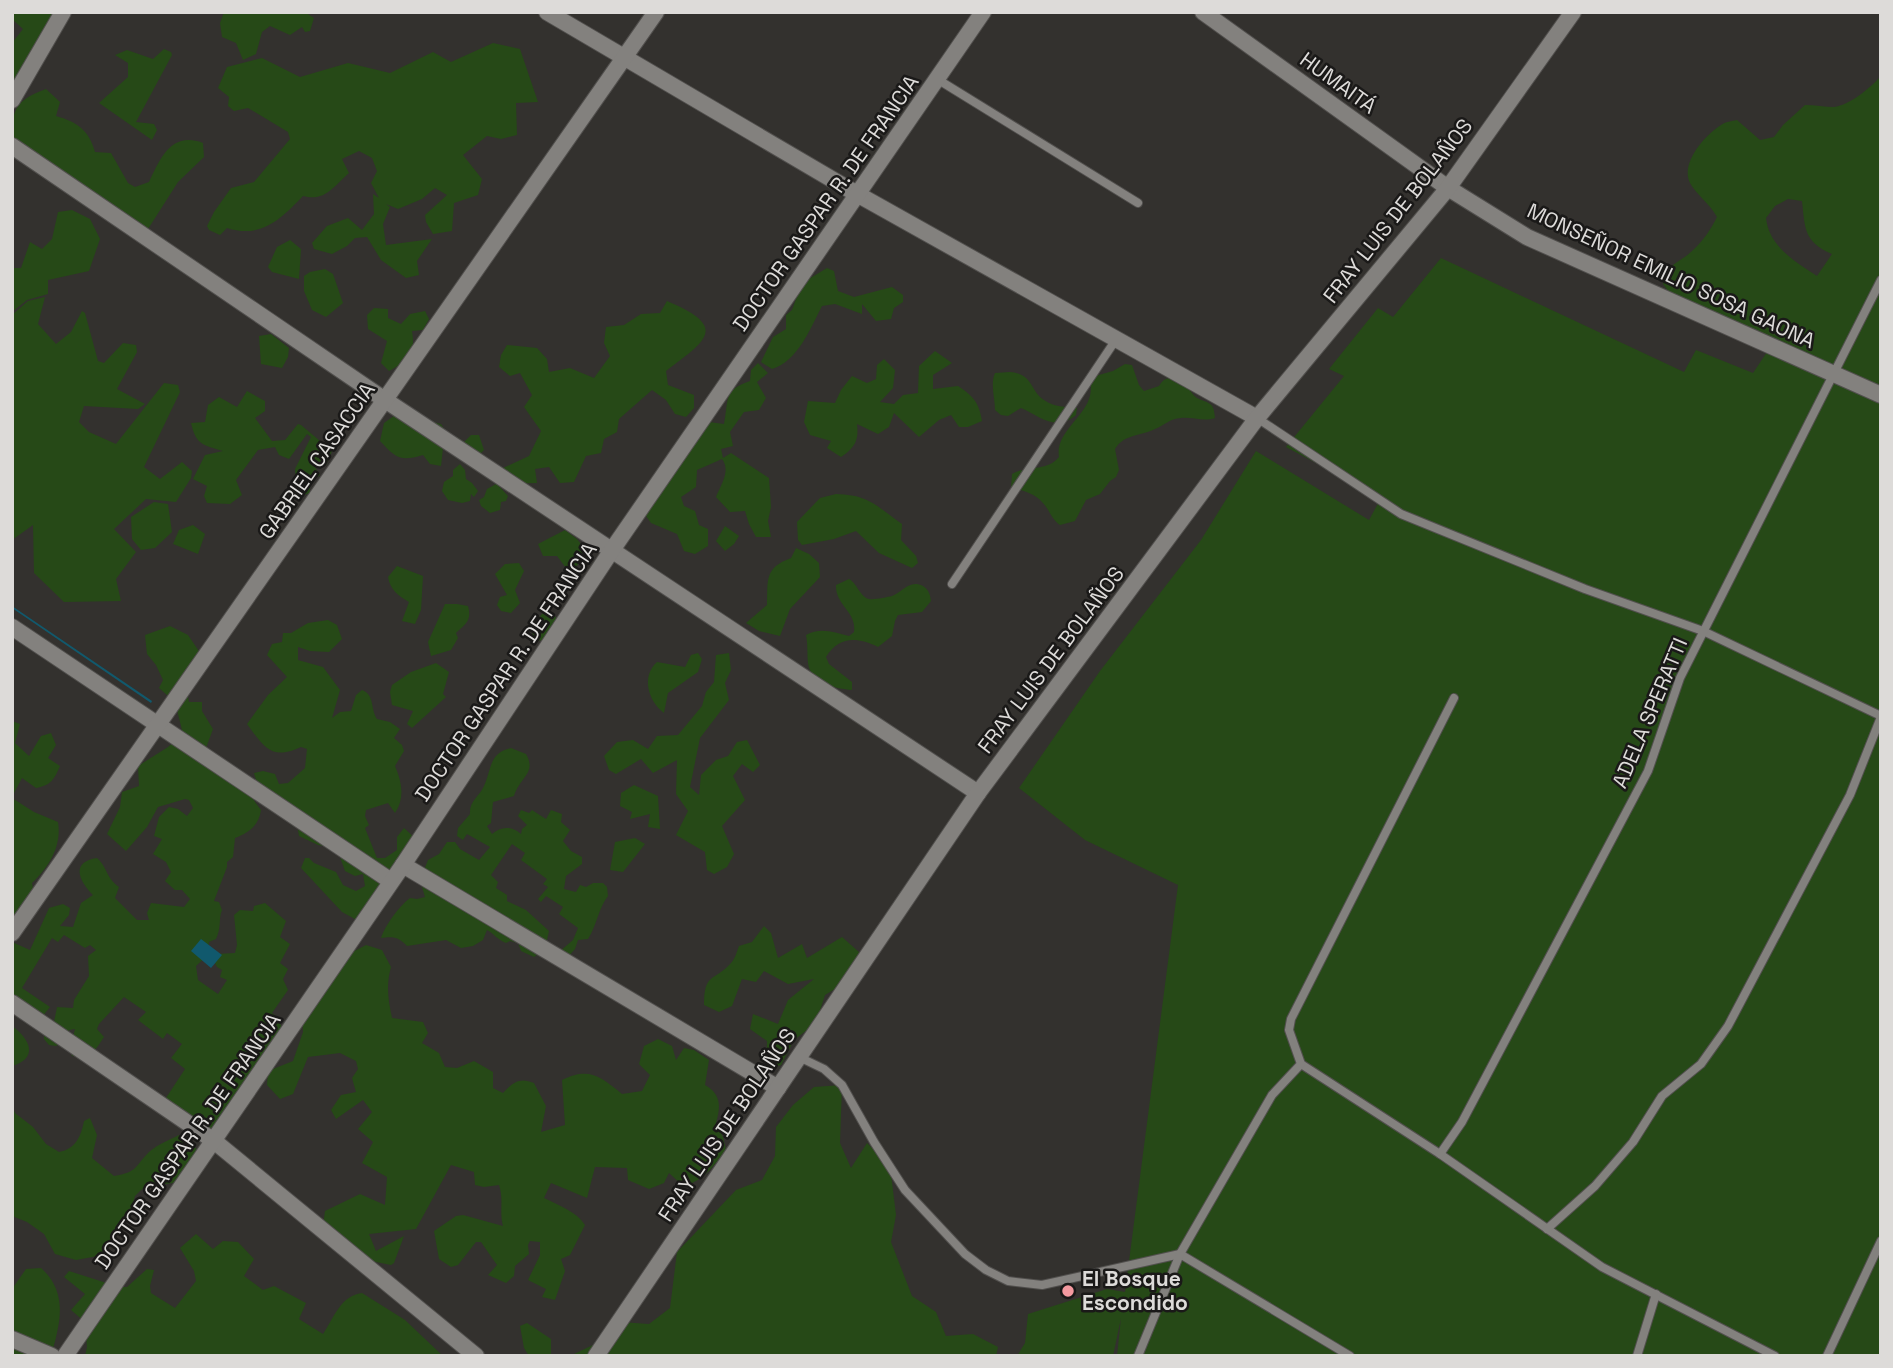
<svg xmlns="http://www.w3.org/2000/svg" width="1893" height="1368" font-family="'Space Grotesk',sans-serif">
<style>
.green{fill:#264917;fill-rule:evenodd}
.water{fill:#11596d}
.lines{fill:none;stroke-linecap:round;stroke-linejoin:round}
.service-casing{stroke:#514f4d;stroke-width:10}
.minor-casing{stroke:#514f4d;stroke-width:18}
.service{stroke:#83817e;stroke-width:8}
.minor{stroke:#83817e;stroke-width:16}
.poi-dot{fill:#f49aa0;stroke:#1a1918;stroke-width:2.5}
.labels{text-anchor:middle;stroke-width:5;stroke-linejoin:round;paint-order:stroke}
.street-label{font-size:21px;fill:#dddbd9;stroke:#1a1918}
.poi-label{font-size:21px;font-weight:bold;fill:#dddbd9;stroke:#1a1918;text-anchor:start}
</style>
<rect width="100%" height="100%" fill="#33312e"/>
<g class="green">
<polygon points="12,12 56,12 12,85 12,43 23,29 12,19"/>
<polygon points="224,12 270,12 269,14 305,12 314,18 310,31 305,32 302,27 290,35 270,26 262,32 256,54 243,60 236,43 222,37 220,23"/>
<path d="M493 43 520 49 538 102 516 103 517 135 501 139 487 136 463 155 482 179 478 195 454 203 452 231 433 234 426 222 425 215 447 195 435 188 422 199 398 209 386 204 390 207 383 224 386 245 432 239 417 261 419 275 406 278 381 260 367 237 355 238 347 246 332 254 314 249 312 243 327 226 348 218 362 230 374 214 373 194 379 198 371 183 377 171 372 158 359 151 342 159 349 173C333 187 325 202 303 196 281 219 261 239 227 228L220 235 209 230 207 226 214 212 231 188 254 182 290 139 288 132 248 108 234 111 228 106 229 97 218 88 227 67 262 58 300 77 348 63 390 73 433 52 451 62Z"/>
<polygon points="164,49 171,52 172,55 136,122 154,124 157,130 152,140 99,103 128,77 128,63 115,55 127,50 153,59"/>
<path d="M1881 76V1356H1117L1121 1318 1113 1356H1017L1025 1343 1028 1314 1107 1289 1125 1292 1178 885 1085 840 1019 788 1100 671 1201 540 1256 451 1369 520 1381 498 1286 447 1344 376 1329 369 1378 308 1393 317 1441 258 1684 372 1696 350 1753 373 1775 340 1672 296 1663 284C1671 259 1678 265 1693 250 1703 241 1711 229 1717 217 1710 204 1695 193 1690 183 1680 163 1705 135 1721 125 1725 122 1732 121 1737 120L1760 140 1774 137 1783 125 1805 105C1815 105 1825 107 1834 107 1850 105 1870 88 1881 76ZM1788 199 1802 201C1805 229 1804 242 1832 254L1817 276C1794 261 1769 246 1766 218L1775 206Z"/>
<path d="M46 89 60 102 56 116C77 122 89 130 95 152L111 153 128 183 135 187 149 182C160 159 171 131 203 143L204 157 178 182 148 229 12 151C12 116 9 102 46 89Z"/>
<polygon points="72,210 90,219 100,239 89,271 48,280 48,294 27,300 12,312 12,268 21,268 30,242 42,249 52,239 58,212"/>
<polygon points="290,240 301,249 299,279 272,272 268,267 277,247"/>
<path d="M827 268 834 271 838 291 854 297 892 287 903 295V302L894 308 891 319 876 321 862 304V314L835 304 822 306C810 329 798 361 772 369L761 362 773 337 786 329V315L792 310 802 283Z"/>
<polygon points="325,269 333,274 343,303 326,317 312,310 304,291 304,276 310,272"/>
<polygon points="45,297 38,324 56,344 71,332 82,311 85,313 98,361 104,363 123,343 136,345 137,352 117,389 145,404 138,409 84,406 79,422 89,432 116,444 164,383 178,385 180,392 144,467 160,479 182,462 192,471 191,478 176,502 146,499 114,529 136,552 116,579 121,601 64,602 34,573 33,525 12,540 12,315 28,301"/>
<path d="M667 301C729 327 707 340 666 371L668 385 694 395V408L686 417 675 414 666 400 652 390 619 419 617 432 604 439 601 453 586 456 574 482 560 483 549 467 535 469 537 483 497 484 508 496 506 501 501 502 500 510 490 513 481 506 479 500 484 497 487 489 496 484 492 477 503 468 529 456 541 431 524 407 532 395 520 373 510 376 499 367 501 355 507 345 537 348 547 359 549 372 570 368 594 378 610 356 604 343 606 327 624 325 641 314 660 313Z"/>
<path d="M374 308 388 309V318L401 324 410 314 425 311 429 319 423 330 412 331C416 354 408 361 389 371L381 363 387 341 368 329 367 315Z"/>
<polygon points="271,334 289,348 288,357 282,368 261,364 259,336"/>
<path d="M935 351 952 363 933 375V389L958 386C973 396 979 402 982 421L968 427H959L951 415 939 420 919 437 894 413 889 427 878 434 857 424C859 440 855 448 841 457L827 448 831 441 810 435 804 422 808 401 835 403 841 390 852 376 867 383 876 379 877 365 884 359 895 370 893 388 880 402 894 404 903 395 918 393 919 366Z"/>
<path d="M758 363 768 373 757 382 766 398 759 410 744 412 730 432 733 446 721 449 723 458 731 453 769 478 771 507 768 521 771 537H756L749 524 745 511 730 512 716 497C721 484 731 471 722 459L697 470 696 487 681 497 684 506 695 511 699 525 708 529V546L695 554 684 551 677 534 651 523 639 506 709 422 724 424C729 399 723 390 750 381L751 370Z"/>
<path d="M1125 364 1132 365 1139 385 1144 391 1159 386C1165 376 1171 377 1182 379 1186 384 1192 395 1197 398 1209 404 1214 401 1215 418 1204 422 1193 417 1181 418 1169 419 1165 425 1155 429 1141 436 1124 434 1115 449L1119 470 1116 477 1110 481 1100 494 1086 500 1075 521 1060 525C1051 519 1050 510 1042 502 1034 493 1022 490 1011 488L1012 474C1027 465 1047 472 1059 457 1055 434 1082 419 1089 399 1092 392 1090 384 1092 377L1113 371Z"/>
<path d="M1010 372C1034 374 1029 390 1044 400 1055 408 1065 406 1077 408L1076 415C1056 432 1041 417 1021 408L1008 416 1001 415 995 410C995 398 990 384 995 373Z"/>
<path d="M247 391 265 401V411L255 418 272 441 285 440 298 424 301 425 332 451 326 465 315 467 320 475 310 482V493L297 497 295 469 311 437 307 434 289 459 279 455 275 447 258 450 236 480 242 495 230 504 207 503 204 496 207 486 193 479 205 455 223 451C203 445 196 445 191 423L205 422 208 405 219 397 237 407Z"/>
<path d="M398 413 441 424 450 438 457 437 464 442 471 435H479L484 450 478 456 443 448 441 466 430 464 423 455C400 462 396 458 380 441L384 423Z"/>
<polygon points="460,464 465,470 466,479 472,483 478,491 474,497 471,494 470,501 462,503 448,500 442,491 444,482 453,476 453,470"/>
<path d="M836 494C870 495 876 506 902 524L901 540 916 556 918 563 912 568 879 553 856 531 834 539 802 545 798 540 797 522 820 498Z"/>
<polygon points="154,502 168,504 172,532 155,548 141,550 132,539 131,517"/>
<polygon points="193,525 205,534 198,554 173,544 179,530"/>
<polygon points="725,526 739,536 734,544 725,551 716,541"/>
<polygon points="565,530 577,539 584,548 580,563 569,572 557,556 543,556 538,544"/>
<path d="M796 548 809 554 819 563 820 577 790 609 780 636 759 631 746 623 767 605C768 580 764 568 791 558Z"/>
<polygon points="519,563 524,571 515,590 520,603 511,613 501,611 497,605 500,597 507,595 495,574 505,564"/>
<path d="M397 566 423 576 421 610 415 624 402 621 409 602C399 596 390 590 388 577Z"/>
<path d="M849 579C857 583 860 597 869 599 874 600 887 597 892 596 903 592 909 579 923 586 929 590 930 594 931 601L922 612 898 615 895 621 892 636 878 647C857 637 839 636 826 657L829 664 852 682V690C836 689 810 683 808 663 807 654 808 645 806 635 820 627 834 632 849 636L854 632C857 612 835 605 836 585Z"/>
<path d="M445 604H457L468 606C472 620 466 624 456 633L458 638 451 650 431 656 428 642Z"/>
<polygon points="551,612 559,621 548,641 535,640 530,627 543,613"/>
<path d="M328 620 337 625 342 639 329 652 310 651 298 647V660L323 667 340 690 332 718 340 712 351 711 356 695 362 690C375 695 370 708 377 719L390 722 400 729 394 738 402 745 404 751 395 766C402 782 405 798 395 813L388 803 366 810 365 816 369 825 365 828 377 858H385L397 850V837L404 828 415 838 364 924 342 912 301 868 305 858H309L314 863 336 872 343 885 356 891 365 886 363 874 355 876 345 871 337 849 318 845 299 836 296 818C279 805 259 795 254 773L263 771 275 774 279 784 288 783 305 768 307 749 301 747C271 761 264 747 247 724L268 695 287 677 267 655 272 644 282 642 283 633H291L308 623Z"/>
<path d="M170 626 188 635 203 657 187 691 189 702H202V711L213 729 206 748 227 762 253 790V799L261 810C259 825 249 833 235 838L233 857 227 862V867L214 901 219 902 222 910C218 920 222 926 216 939L209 942 208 955 196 966 198 980 218 994 227 980 220 977 222 970 217 967 213 959 216 954 235 953 237 945 234 915 240 910 253 911 254 906 265 903 286 921 280 937 290 944 280 963 288 969 283 979 288 990 272 1013 276 1016 285 1033 220 1124 203 1135 177 1120 166 1119 158 1110 185 1069 171 1058 182 1044 167 1033 163 1039 138 1020 146 1012 124 997 99 1024 97 1029 104 1037C94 1052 91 1059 72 1056L70 1049 75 1029 69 1030 66 1040 56 1046 49 1045 44 1039V1030L54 1022 57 1007 73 1008 74 1000 89 976 88 956 96 950 90 945 85 948 64 935 58 942 52 938 22 988 50 1007 38 1022 12 1014V942L30 950 49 908 63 904 70 908 69 915 60 926 73 927 81 903 93 895C79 881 70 862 97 858 108 868 106 878 119 887L115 898 137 920H149L147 913 151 903 184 907 190 899 182 890H175L165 881 171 872 166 862 153 854 162 839 154 836 159 817 169 807 178 809 187 816 193 808 189 800 185 799 158 807 147 827 126 851 107 834 120 807 122 792 139 786 138 766 168 747 183 734 175 702 159 688 163 680 156 665 147 654 145 635Z"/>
<path d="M698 653 702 659 698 672 668 693 664 713C648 701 641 676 657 662L685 667 691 655Z"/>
<polygon points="729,653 731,670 725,683 729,700 700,738 690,787 699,795 701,775 716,760 728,756 737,742 747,740 760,765 753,772 742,764 733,776 745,800 722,826 734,854 727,867 714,874 707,870 705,852 676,835 688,811 676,794 677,760 653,773 641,759 616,774 609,770 604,756 617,742 633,740 648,749 657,736 678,735 702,706 706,692 714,682 716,655"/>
<polygon points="436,663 449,672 443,694 446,697 412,728 407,724 413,711 392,705 390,692 392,685 411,672"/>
<path d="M12 721 20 724 15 743 29 756 41 736 51 733 56 745 48 758 60 766C54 780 51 785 36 788L22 778 12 797Z"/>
<path d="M511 748 526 754C537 773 520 777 514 796L493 802 491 823 487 826 492 834C501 826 512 826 521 834L522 829 527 825 518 816 521 810 529 813 532 810 546 819 551 810 562 814 561 822 570 830 563 841 571 851 582 857V864L566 876 564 889 576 892 580 885 586 887 593 883H603L607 887 608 896C598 909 597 925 588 939L578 940 575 949 566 959 559 952 573 940 578 928 559 914 563 907 546 896 541 902 538 899 548 887 543 884 547 879 521 860 525 853 512 844 491 875 498 882 496 888 507 895V901L526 910 549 931 545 949 534 957 521 951 518 943 510 941 506 943C498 940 494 934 487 930L483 940 473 946 461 948 446 940 407 946C399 937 393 936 381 938 385 926 399 906 410 898L417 899 425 897 420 880 428 860 439 854 447 842H455L460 849 479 860 490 847 467 834 463 840 457 836 458 828 470 814C469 801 479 797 484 786 492 768 489 753 511 748Z"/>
<polygon points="634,785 658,796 660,829 648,827 650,814 630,819 632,812 620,806 621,793"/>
<path d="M12 798 34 812 58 822C62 846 49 867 32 883L35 900 12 935Z"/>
<polygon points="635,838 645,844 623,872 610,870 615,842"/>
<path d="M764 926 771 933 778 958 802 944 807 958 842 937 859 952 850 980 825 995 816 1023 794 1040 781 1065 766 1069 767 1041 750 1029 753 1014 778 1024 788 1000 814 979 788 984 764 971 756 982 742 979 732 1006 719 1012 704 1005C704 972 714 982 731 963 735 959 737 951 739 946L752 942Z"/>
<path d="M366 945 382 950 391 967C386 985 388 999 392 1018L423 1022 428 1033 422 1043 439 1053 445 1067 457 1068 474 1061 493 1072V1088L503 1093C513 1082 520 1077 534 1083L546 1106 541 1132 565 1125 562 1080C589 1067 600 1076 622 1094L642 1091 650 1075 639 1064 644 1046 658 1039 672 1046 676 1060 684 1048 694 1050 709 1060 705 1085C721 1094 721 1106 716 1123L723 1137 726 1150C714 1165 702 1184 682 1185L669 1173 664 1183 649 1189 628 1180 627 1168 595 1167 587 1198 551 1183 544 1198C558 1205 576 1211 585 1225L570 1255 561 1259 565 1271 555 1300 542 1297 546 1289 528 1280 540 1255V1242L530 1241 528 1245 529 1254 515 1266 514 1276 506 1283 488 1275 497 1265 481 1242H476L458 1265 451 1267 439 1259 434 1231 456 1216 463 1215 503 1226C499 1212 504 1199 499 1185L484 1187 475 1185 474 1172 451 1165 416 1229 369 1234 376 1251 404 1236 394 1263 391 1265 346 1256 321 1240 325 1211 360 1194 385 1205 387 1177 362 1163 373 1142 358 1129 372 1112 363 1100 336 1119 331 1110 341 1095 356 1092 352 1078 358 1069 356 1061 340 1053 308 1057 293 1094 280 1099 267 1085 268 1071 293 1061 303 1032 302 1014 341 958Z"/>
<path d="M12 1026C30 1039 39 1058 12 1066Z"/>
<polygon points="842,1085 840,1143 851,1168 867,1143 890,1166 896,1215 891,1242 912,1296 936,1312 946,1336 973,1334 998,1347 996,1356 570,1356 601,1341 620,1322 649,1324 670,1308 677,1252 736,1190 762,1180 775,1156 776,1127 793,1105 814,1087"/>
<path d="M12 1104 15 1113 33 1127 46 1144 59 1152C76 1149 81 1136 84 1121L90 1118 97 1135 92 1158 114 1176C138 1172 134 1167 149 1152 157 1145 169 1140 179 1135L185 1138 201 1153 184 1175 173 1183 145 1187 140 1191 135 1196 131 1210 122 1221 109 1247 98 1256 76 1260 55 1254 44 1234 27 1222 12 1216Z"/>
<path d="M196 1234 213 1249 223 1241 238 1242 254 1259 244 1276 263 1290 274 1286 306 1303 299 1319 323 1334C334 1318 340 1296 362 1293L405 1320 443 1356H155L134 1354 133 1356H85L87 1347 85 1322 71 1310 85 1294 64 1277 69 1271 119 1287H127L147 1269 154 1270 150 1286 151 1293 175 1308 196 1281 194 1271 180 1248Z"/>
<path d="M41 1268C69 1293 60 1324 51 1356H12V1289L26 1269Z"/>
<polygon points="527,1323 551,1339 551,1356 529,1356 524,1348 520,1326"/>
</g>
<g class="water">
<polygon points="12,606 152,701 151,703 12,608"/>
<polygon points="201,939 222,955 211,968 191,951"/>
</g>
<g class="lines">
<defs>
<g id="service">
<polyline points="937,79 1138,203"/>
<polyline points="1257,418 1401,514 1585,589 1703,631 1881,716"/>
<polyline points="952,584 1117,338"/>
<polyline points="799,1057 824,1069 842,1085 874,1142 905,1190 965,1254 986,1270 1008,1281 1042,1285 1180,1254 1350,1356"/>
<polyline points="1301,1064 1440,1154 1602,1267 1775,1356"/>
<polyline points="1440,1154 1462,1122 1648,771 1680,678 1881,280"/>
<polyline points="1547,1229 1595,1186 1633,1142 1662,1096 1701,1064 1728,1026 1850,795 1881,717"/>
<polyline points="1138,1356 1180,1254 1272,1095 1301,1064 1289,1030 1291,1019 1454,698"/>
<polyline points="1637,1356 1656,1294"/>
<polyline points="1827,1356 1881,1241"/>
</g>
<g id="minor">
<polyline points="547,12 857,194 1257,418"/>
<polyline points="1203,12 1448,188 1527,237 1881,395"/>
<polyline points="12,100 63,12"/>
<polyline points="12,146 385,400 978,793"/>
<polyline points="12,627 391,881"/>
<polyline points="403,865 778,1088"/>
<polyline points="12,933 656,12"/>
<polyline points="12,1003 214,1141 476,1356"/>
<polyline points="12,1339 52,1356"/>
<polyline points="65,1356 403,865 612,550 983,12"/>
<polyline points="596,1356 978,793 1257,418 1448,188 1573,12"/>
</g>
</defs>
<use href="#service" class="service-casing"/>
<use href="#minor" class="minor-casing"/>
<use href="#service" class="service"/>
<use href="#minor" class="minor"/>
</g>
<circle class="poi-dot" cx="1068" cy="1291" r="7"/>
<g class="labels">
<g class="street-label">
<text transform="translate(1338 83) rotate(36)" y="7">HUMAITÁ</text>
<text transform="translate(826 203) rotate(-55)" y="7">DOCTOR GASPAR R. DE FRANCIA</text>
<text transform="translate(1398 211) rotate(-52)" y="7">FRAY LUIS DE BOLAÑOS</text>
<text transform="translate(1671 276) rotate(25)" y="7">MONSEÑOR EMILIO SOSA GAONA</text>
<text transform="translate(317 461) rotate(-55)" y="7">GABRIEL CASACCIA</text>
<text transform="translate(1051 660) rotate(-53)" y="7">FRAY LUIS DE BOLAÑOS</text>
<text transform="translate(506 672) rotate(-56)" y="7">DOCTOR GASPAR R. DE FRANCIA</text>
<text transform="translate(1650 713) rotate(-67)" y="7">ADELA SPERATTI</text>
<text transform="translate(727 1125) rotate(-56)" y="7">FRAY LUIS DE BOLAÑOS</text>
<text transform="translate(188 1141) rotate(-55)" y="7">DOCTOR GASPAR R. DE FRANCIA</text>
</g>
<g class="poi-label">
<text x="1082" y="1286">El Bosque<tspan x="1082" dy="24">Escondido</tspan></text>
</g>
</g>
<rect width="1893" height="1368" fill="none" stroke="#dddbd9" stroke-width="28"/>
</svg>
